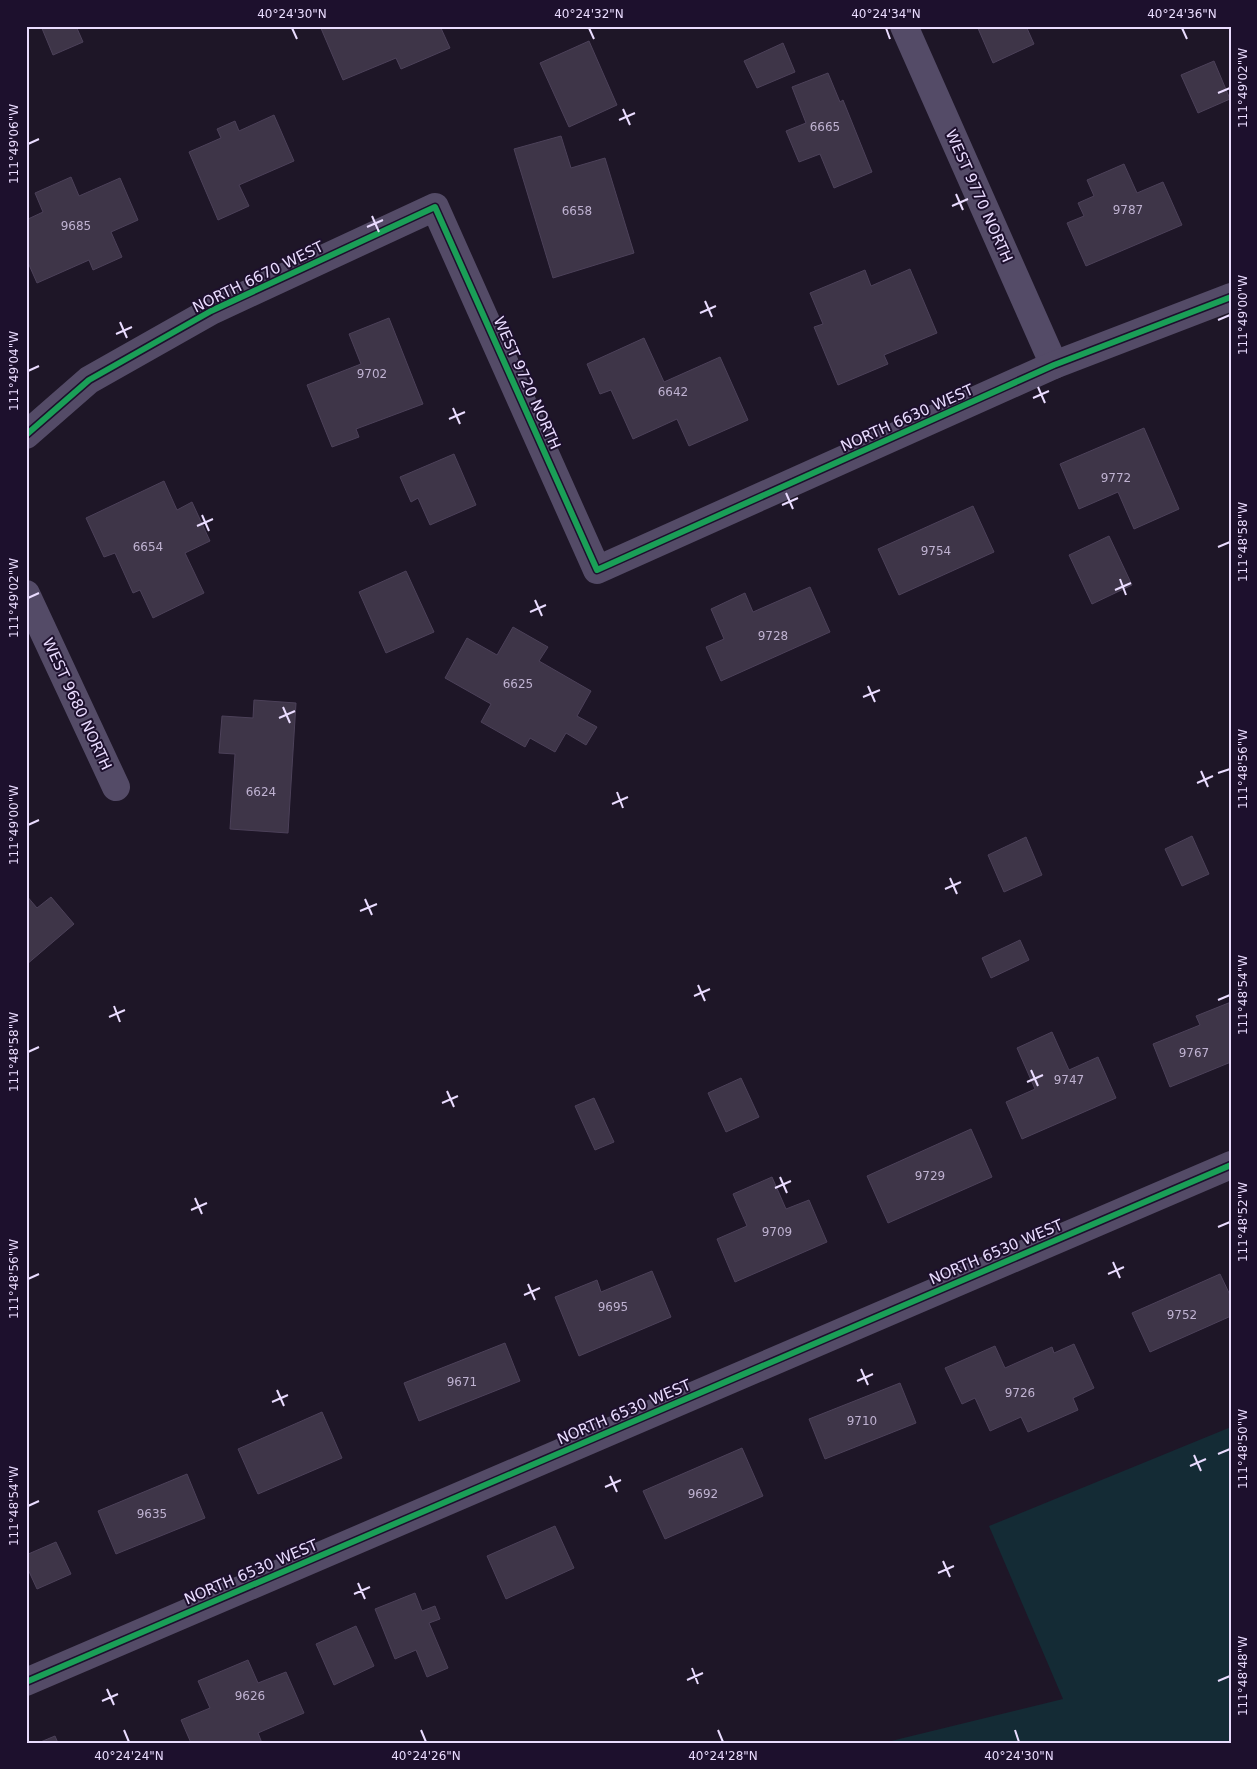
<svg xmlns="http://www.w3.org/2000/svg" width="1257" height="1769" font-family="'DejaVu Sans',sans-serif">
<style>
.green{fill:#142b35}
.building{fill:#3e3548;stroke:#4c4159}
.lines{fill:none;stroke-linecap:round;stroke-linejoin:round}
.street{stroke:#544b67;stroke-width:28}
.cycleway-casing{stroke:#1d102d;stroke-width:9}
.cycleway{stroke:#1a9f57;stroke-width:6}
.ticks{fill:none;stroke:#eadcff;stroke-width:2}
.labels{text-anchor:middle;stroke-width:4;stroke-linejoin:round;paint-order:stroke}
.number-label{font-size:12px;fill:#bfb2d1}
.street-label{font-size:15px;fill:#eadcff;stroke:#1d102d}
.neatline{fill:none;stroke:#eadcff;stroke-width:2}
.ticks-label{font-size:12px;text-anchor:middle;fill:#eadcff}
</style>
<rect width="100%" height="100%" fill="#1e1627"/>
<polygon class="green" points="1231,1427 1231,1743 883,1743 1063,1699 989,1526"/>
<g class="building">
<polygon points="41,26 76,26 83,42 53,55"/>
<polygon points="320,26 440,26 450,48 401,69 396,58 343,80"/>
<polygon points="977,26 1026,26 1034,44 993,63"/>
<polygon points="589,41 617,105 569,127 540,63"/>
<polygon points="783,43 795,72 757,88 744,61"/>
<polygon points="1214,61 1230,99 1198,113 1181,75"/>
<polygon points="828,73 840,102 843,100 872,172 834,188 820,154 799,162 786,131 806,123 792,87"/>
<polygon points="274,115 294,161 239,185 249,206 218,220 189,152 221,138 217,129 235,121 239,131"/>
<polygon points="561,136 571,168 605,158 634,253 553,278 514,149"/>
<polygon points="1124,164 1137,193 1163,182 1182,225 1086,266 1067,223 1084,216 1078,203 1094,196 1087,180"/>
<polygon points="71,177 79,196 120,178 138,220 111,232 122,257 93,270 89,260 37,283 26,258 26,220 43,212 35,193"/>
<polygon points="910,269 937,333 884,355 888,364 838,385 814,327 823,324 810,293 865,270 871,286"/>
<polygon points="389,318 423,404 356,429 359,437 332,447 307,385 361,364 349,334"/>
<polygon points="644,338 664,382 720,357 748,420 689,446 677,419 633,439 611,390 600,394 587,364"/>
<polygon points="1144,428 1179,509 1134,529 1118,492 1079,509 1060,464"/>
<polygon points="454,454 476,505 430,525 418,498 411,502 400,477"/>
<polygon points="164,481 177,510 192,502 210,541 185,553 204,593 153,618 140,590 133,593 115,553 104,557 86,518"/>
<polygon points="973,506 994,552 899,595 878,549"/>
<polygon points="1109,536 1132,585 1092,604 1069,555"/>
<polygon points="406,571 434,632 386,653 359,592"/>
<polygon points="810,587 830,632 721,681 706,647 724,639 711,609 745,593 753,612"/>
<polygon points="513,627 548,647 539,661 591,691 577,716 597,727 586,745 566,733 555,752 530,738 525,747 481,722 491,704 445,678 467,638 497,655"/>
<polygon points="254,700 296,703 288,833 230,829 235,754 219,753 222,716 253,718"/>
<polygon points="1192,836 1209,874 1182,886 1165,849"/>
<polygon points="1026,837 1042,875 1004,892 988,855"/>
<polygon points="26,895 37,908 51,897 74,924 26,965"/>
<polygon points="1020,940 1029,960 991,978 982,958"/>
<polygon points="1231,1002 1231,1062 1170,1087 1153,1044 1200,1025 1196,1016"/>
<polygon points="1052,1032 1069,1070 1098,1057 1116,1098 1022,1139 1006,1102 1035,1089 1017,1048"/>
<polygon points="741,1078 759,1117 726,1132 708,1093"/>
<polygon points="594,1098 614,1142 595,1150 575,1106"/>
<polygon points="971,1129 992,1177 888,1223 867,1176"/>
<polygon points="772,1177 786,1209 809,1200 827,1242 735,1282 717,1239 747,1226 733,1194"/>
<polygon points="652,1271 671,1317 579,1356 555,1297 597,1280 601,1292"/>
<polygon points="1220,1274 1231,1297 1231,1316 1150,1352 1132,1313"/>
<polygon points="505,1343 520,1381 419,1421 404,1383"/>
<polygon points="1074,1344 1094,1388 1073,1398 1078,1410 1028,1432 1021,1417 990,1431 975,1398 962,1404 945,1368 995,1346 1005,1368 1052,1347 1054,1353"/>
<polygon points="900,1383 916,1423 825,1459 809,1419"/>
<polygon points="322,1412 342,1458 258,1494 238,1449"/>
<polygon points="742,1448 763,1496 665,1539 643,1491"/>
<polygon points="187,1474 205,1518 116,1554 98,1511"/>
<polygon points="555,1526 574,1568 506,1599 487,1556"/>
<polygon points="56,1542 71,1574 37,1589 26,1565 26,1555"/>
<polygon points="415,1593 422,1611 435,1606 440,1619 429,1623 448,1668 427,1677 416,1650 395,1659 375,1609"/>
<polygon points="356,1626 374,1666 334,1685 316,1644"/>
<polygon points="248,1660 258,1683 286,1672 304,1713 258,1733 262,1743 191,1743 181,1720 210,1708 198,1681"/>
<polygon points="55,1736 58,1743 38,1743"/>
</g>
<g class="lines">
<g class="street">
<polyline points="904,26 1054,365"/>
<polyline points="26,435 89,380 211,311 435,207 597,570 1054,365 1231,297"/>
<polyline points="26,594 116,787"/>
<polyline points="26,1682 1231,1165"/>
</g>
<defs>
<g id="cycleway">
<polyline points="26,435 89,380 211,311 435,207 597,570 1054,365 1231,297"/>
<polyline points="26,1682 1231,1165"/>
</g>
</defs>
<use href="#cycleway" class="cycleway-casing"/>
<use href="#cycleway" class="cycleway"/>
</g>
<path class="ticks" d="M292 28 297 39M589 28 594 39M886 28 890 39M1182 28 1187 39M1218 93 1230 88M623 109 630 125M619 120 635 113M28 144 39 139M956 194 963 210M952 206 968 199M372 216 379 232M367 227 383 220M705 301 712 317M700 313 716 306M1218 320 1230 315M120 322 127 338M116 334 132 327M28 371 39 366M1038 387 1045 403M1033 398 1049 391M453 408 460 424M449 419 465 412M786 493 793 509M782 505 798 498M202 515 209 531M197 526 213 519M1218 547 1230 542M1120 579 1126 595M1115 590 1131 583M28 598 39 593M535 600 542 616M530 612 546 605M868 686 875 702M863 697 880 690M283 707 290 723M279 718 295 711M1201 771 1208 787M1218 773 1230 769M1197 783 1213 776M617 792 623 808M612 804 628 797M28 825 39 820M950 878 957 894M945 889 961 882M365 899 372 915M360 911 377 904M698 985 705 1001M694 996 710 989M1218 1000 1230 995M114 1006 120 1022M109 1017 125 1010M28 1052 39 1047M1031 1070 1038 1086M1027 1082 1043 1075M447 1091 454 1107M442 1103 458 1096M780 1177 787 1193M775 1188 791 1181M195 1198 202 1214M191 1210 207 1203M1218 1227 1230 1222M1113 1262 1120 1278M1108 1274 1124 1267M28 1279 39 1274M528 1284 535 1300M524 1295 540 1288M861 1369 868 1385M857 1381 873 1374M277 1390 284 1406M272 1402 288 1395M1218 1454 1230 1449M1194 1455 1201 1471M1190 1466 1206 1459M610 1476 617 1492M605 1487 621 1480M28 1506 39 1501M943 1561 950 1577M938 1573 954 1566M358 1583 365 1599M354 1594 370 1587M692 1668 698 1684M687 1680 703 1673M1218 1681 1230 1676M107 1689 114 1705M102 1701 118 1694M124 1730 129 1742M421 1730 426 1742M718 1730 723 1742M1015 1730 1019 1742"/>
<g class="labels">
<g class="number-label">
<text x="825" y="131">6665</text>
<text x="1128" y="214">9787</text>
<text x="577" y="215">6658</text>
<text x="76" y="230">9685</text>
<text x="372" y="378">9702</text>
<text x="673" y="396">6642</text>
<text x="1116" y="482">9772</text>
<text x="148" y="551">6654</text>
<text x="936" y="555">9754</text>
<text x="773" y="640">9728</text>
<text x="518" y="688">6625</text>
<text x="261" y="796">6624</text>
<text x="1194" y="1057">9767</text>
<text x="1069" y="1084">9747</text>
<text x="930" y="1180">9729</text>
<text x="777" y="1236">9709</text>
<text x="613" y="1311">9695</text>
<text x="1182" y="1319">9752</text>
<text x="462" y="1386">9671</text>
<text x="1020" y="1397">9726</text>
<text x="862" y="1425">9710</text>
<text x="703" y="1498">9692</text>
<text x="152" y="1518">9635</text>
<text x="250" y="1700">9626</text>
</g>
<g class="street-label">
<text transform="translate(979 196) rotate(66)" y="5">WEST 9770 NORTH</text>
<text transform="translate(258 277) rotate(-26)" y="5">NORTH 6670 WEST</text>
<text transform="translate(527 383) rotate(66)" y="5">WEST 9720 NORTH</text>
<text transform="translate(907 418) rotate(-24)" y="5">NORTH 6630 WEST</text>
<text transform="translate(77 704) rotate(65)" y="5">WEST 9680 NORTH</text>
<text transform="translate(996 1252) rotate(-23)" y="5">NORTH 6530 WEST</text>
<text transform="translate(624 1412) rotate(-23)" y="5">NORTH 6530 WEST</text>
<text transform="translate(251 1572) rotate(-23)" y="5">NORTH 6530 WEST</text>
</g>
</g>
<rect width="1257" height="1769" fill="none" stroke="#1d102d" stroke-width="55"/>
<rect x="28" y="28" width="1202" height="1714" class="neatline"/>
<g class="ticks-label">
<text x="292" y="18">40°24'30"N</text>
<text x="589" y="18">40°24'32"N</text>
<text x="886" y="18">40°24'34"N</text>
<text x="1182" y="18">40°24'36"N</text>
<text transform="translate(1243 88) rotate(-90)" y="4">111°49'02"W</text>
<text transform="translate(14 144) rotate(-90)" y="4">111°49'06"W</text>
<text transform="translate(1243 315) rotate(-90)" y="4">111°49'00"W</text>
<text transform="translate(14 371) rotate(-90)" y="4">111°49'04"W</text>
<text transform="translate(1243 542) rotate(-90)" y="4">111°48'58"W</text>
<text transform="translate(14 598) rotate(-90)" y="4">111°49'02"W</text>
<text transform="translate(1243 769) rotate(-90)" y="4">111°48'56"W</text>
<text transform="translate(14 825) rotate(-90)" y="4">111°49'00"W</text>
<text transform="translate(1243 995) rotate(-90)" y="4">111°48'54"W</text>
<text transform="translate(14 1052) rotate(-90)" y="4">111°48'58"W</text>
<text transform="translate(1243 1222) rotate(-90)" y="4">111°48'52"W</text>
<text transform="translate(14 1279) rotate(-90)" y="4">111°48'56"W</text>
<text transform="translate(1243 1449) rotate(-90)" y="4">111°48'50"W</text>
<text transform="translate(14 1506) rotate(-90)" y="4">111°48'54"W</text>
<text transform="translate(1243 1676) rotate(-90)" y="4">111°48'48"W</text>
<text x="129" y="1760">40°24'24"N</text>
<text x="426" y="1760">40°24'26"N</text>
<text x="723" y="1760">40°24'28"N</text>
<text x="1019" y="1760">40°24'30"N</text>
</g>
</svg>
